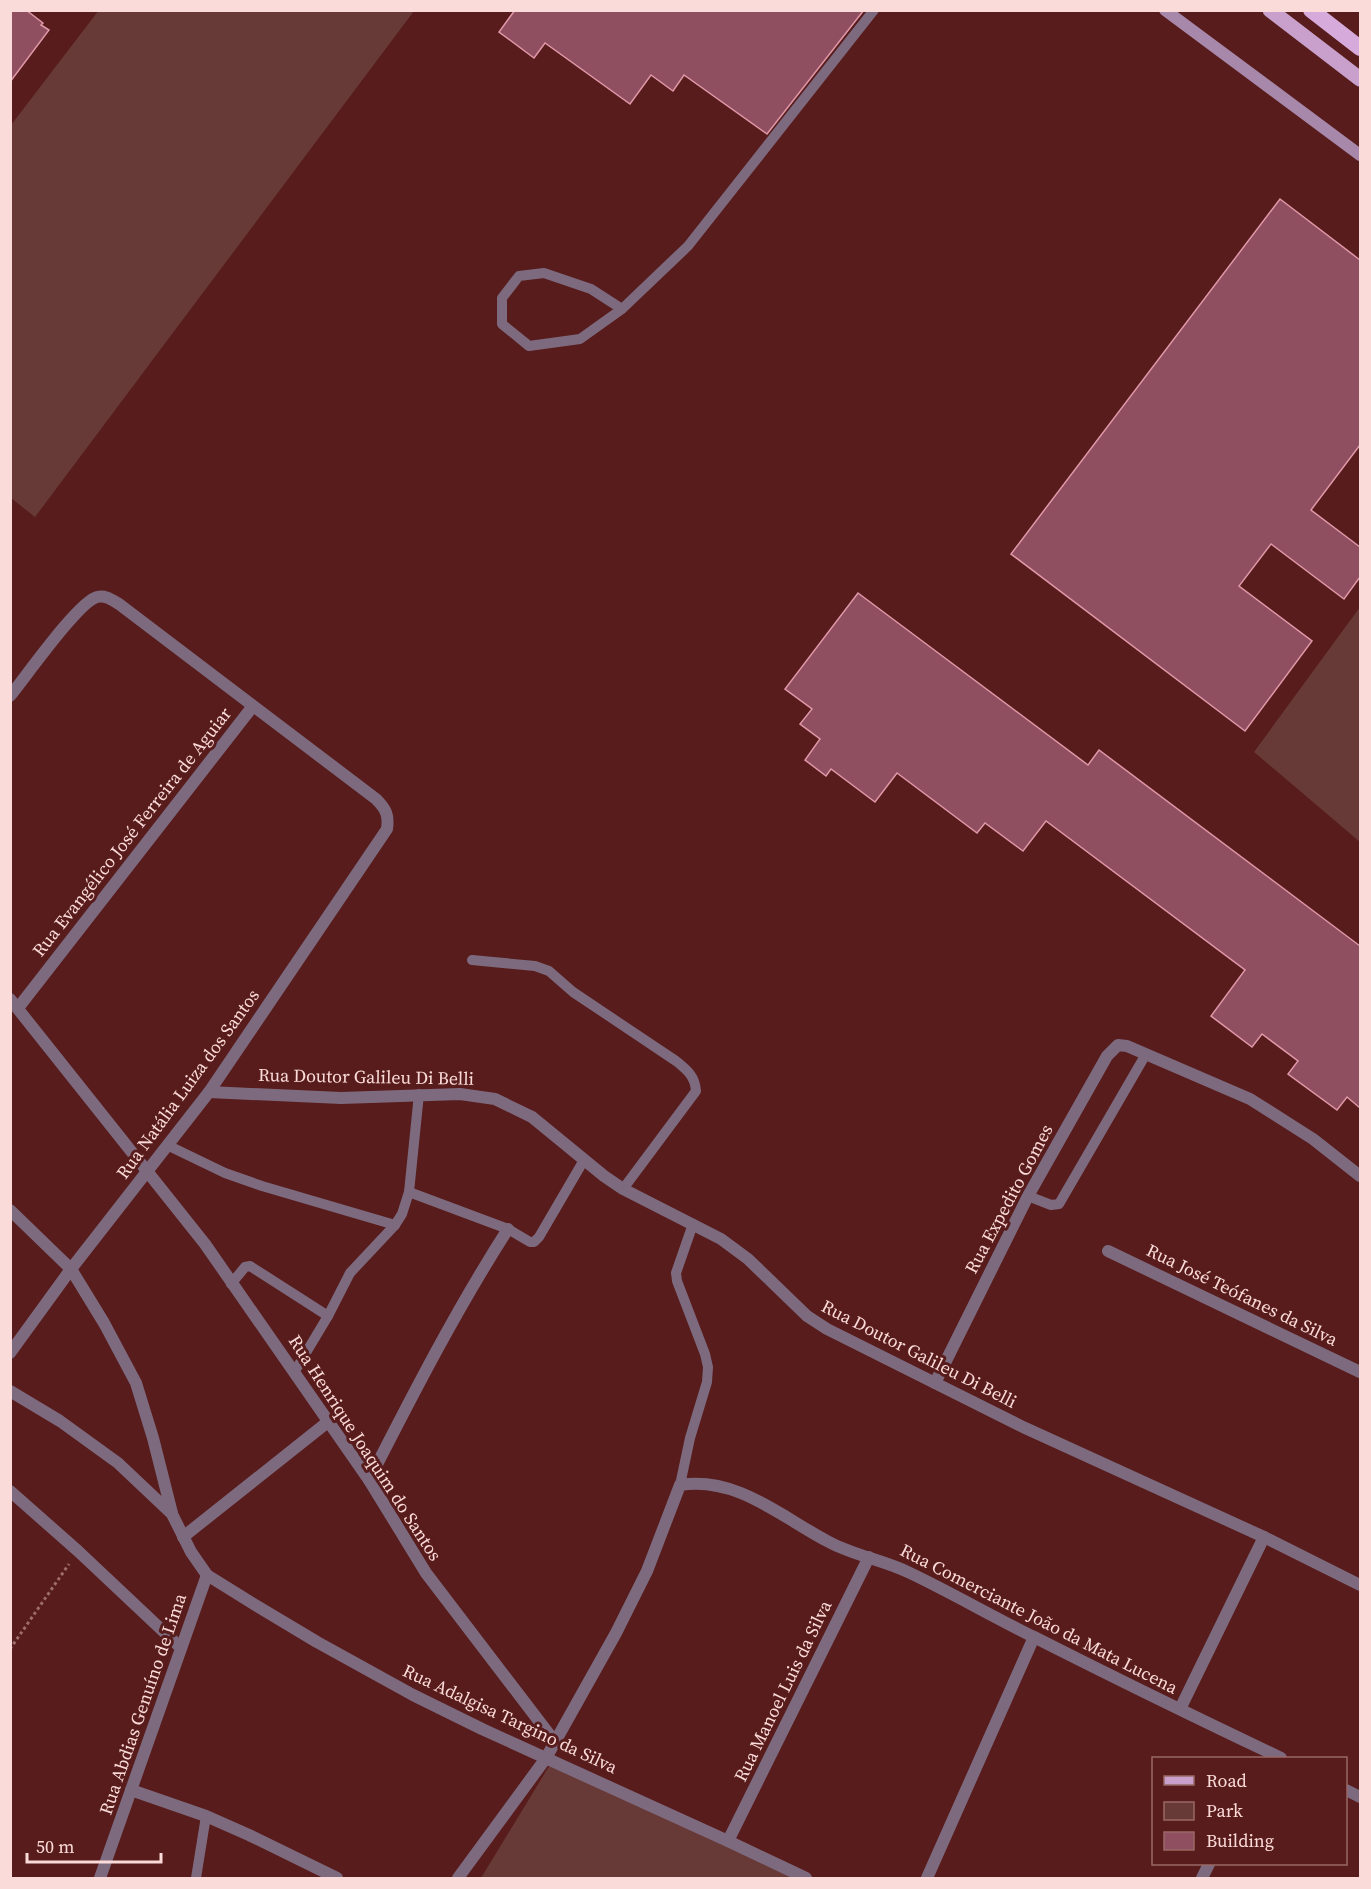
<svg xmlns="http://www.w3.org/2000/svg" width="1371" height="1889" font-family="'Source Serif 4',serif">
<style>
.green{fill:#683a37}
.building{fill:#904f60;stroke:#e098a9;stroke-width:1.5}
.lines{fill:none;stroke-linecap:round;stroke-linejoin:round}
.path{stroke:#9d6d6c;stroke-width:3;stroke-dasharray:3 3;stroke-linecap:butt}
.service{stroke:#7e6a7f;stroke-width:10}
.minor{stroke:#7e6a7f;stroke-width:12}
.secondary{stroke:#a888aa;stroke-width:12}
.primary{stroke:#c8a0cb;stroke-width:15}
.trunk{stroke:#d6aada;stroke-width:16}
.labels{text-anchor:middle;stroke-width:6;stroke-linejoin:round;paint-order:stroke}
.street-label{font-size:18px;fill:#fbdbd9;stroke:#571c1b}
</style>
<rect width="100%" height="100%" fill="#571c1b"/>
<g class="green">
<polygon points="99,10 414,11 35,517 11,498 11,125"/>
<polygon points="1360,607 1360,842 1254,752"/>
<polygon points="551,1763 796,1878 481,1878"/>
</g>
<g class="building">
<polygon points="10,10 26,10 43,23 41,25 49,30 10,82"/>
<polygon points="515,10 864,10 767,134 684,75 673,91 651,75 630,104 545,43 534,58 499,32"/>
<polygon points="1280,199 1360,260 1360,445 1311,510 1360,547 1360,577 1344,599 1271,544 1239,586 1312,641 1245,731 1011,554"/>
<polygon points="858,593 1088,765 1099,750 1360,946 1360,1108 1347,1097 1337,1110 1288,1074 1298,1061 1262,1034 1252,1047 1211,1016 1245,970 1046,821 1023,851 985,823 977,833 897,773 875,802 831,769 826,776 805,760 820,739 800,724 812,709 785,689"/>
</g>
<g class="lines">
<polyline class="path" points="10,1649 69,1564"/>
<g class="service">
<polyline points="622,309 591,289 544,273 519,276 502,298 502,324 529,346 580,339 622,309 688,246 874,10"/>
<path d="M472 960 535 966 549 971 573 992 676 1061C687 1070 695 1076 696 1091L623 1189"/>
<polyline points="169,1146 225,1173 262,1186 395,1225"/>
<polyline points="409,1192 419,1094"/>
<polyline points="1028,1196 1051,1205 1059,1204 1146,1054"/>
<polyline points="231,1284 245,1267 250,1266 328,1316 295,1371"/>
<polyline points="328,1316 350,1273 395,1225 402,1214 409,1192 508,1229 530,1242 534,1242 539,1237 584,1160"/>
<polyline points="680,1485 690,1438 707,1382 708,1367 705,1354 677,1281 676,1273 693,1224"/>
<polyline points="196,1878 206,1816"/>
</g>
<g class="minor">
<path d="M10 696C25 678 78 602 97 597 106 595 112 600 119 604L376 799C386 809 389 815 387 829L209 1092 71 1269 10 1353"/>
<polyline points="10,999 205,1244 369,1480 426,1573 555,1742"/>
<polyline points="18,1008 253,706"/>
<polyline points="209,1092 341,1098 460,1094 495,1099 532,1117 604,1176 623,1189 721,1239 748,1259 807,1316 827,1329 1023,1427 1264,1537 1360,1585"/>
<polyline points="10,1210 71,1269 104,1323 136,1383 153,1438 172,1513"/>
<polyline points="1108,1251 1360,1372"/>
<polyline points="935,1383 1028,1196 1107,1056 1118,1045 1127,1046 1250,1099 1313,1139 1360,1176"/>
<polyline points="10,1391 60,1421 118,1463 172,1514 191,1552 207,1575 252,1603 317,1642 413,1695 482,1729 728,1841 806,1878"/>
<path d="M369 1480C413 1394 456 1310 508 1229"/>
<polyline points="10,1491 78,1551 181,1648"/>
<polyline points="183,1537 329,1421"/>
<polyline points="1180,1709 1264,1537"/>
<polyline points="131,1790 206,1816 249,1835 337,1878"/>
<polyline points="1346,1790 1360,1797"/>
<polyline points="728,1841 869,1557"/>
<polyline points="100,1878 207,1575"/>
<path d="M458 1878 546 1758 616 1633 647 1571 680 1485C737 1476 781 1517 829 1542 855 1556 884 1560 910 1573 952 1593 993 1617 1036 1638 1117 1679 1199 1719 1281 1758"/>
<polyline points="927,1878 1034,1637"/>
<polyline points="1202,1878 1209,1864"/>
</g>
<polyline class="secondary" points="1165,10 1360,155"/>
<polyline class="primary" points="1270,10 1360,79"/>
<polyline class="trunk" points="1311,10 1360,48"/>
</g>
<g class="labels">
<g class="street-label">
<text transform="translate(132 832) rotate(-52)" y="6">Rua Evangélico José Ferreira de Aguiar</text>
<text transform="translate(366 1077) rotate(1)" y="6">Rua Doutor Galileu Di Belli</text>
<text transform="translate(188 1084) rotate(-54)" y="6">Rua Natália Luiza dos Santos</text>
<text transform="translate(1009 1199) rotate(-62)" y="6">Rua Expedito Gomes</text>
<text transform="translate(1242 1295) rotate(26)" y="6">Rua José Teófanes da Silva</text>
<text transform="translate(919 1354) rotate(27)" y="6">Rua Doutor Galileu Di Belli</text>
<text transform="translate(365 1448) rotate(57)" y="6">Rua Henrique Joaquim do Santos</text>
<text transform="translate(1039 1619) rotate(27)" y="6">Rua Comerciante João da Mata Lucena</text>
<text transform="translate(783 1691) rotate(-64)" y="6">Rua Manoel Luis da Silva</text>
<text transform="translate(143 1704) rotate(-71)" y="6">Rua Abdias Genuíno de Lima</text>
<text transform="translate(510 1719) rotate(25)" y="6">Rua Adalgisa Targino da Silva</text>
</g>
</g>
<rect width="1371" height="1889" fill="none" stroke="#fbdbd9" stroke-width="24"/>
<rect x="1152" y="1757" width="195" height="108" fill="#571c1b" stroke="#996867" stroke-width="1.5"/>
<rect x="1164" y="1776" width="30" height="9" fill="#c8a0cb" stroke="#996867" stroke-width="1.5"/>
<text x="1206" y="1787" font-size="18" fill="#fbdbd9">Road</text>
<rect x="1164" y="1802" width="30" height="18" fill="#683a37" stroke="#996867" stroke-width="1.5"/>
<text x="1206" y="1817" font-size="18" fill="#fbdbd9">Park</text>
<rect x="1164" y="1832" width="30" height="18" fill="#904f60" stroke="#996867" stroke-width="1.5"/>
<text x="1206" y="1847" font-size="18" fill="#fbdbd9">Building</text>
<path d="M27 1853v9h134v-9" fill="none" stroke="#fbdbd9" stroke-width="3"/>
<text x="36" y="1853" font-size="18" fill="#fbdbd9" stroke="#571c1b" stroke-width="4.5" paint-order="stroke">50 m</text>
</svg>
